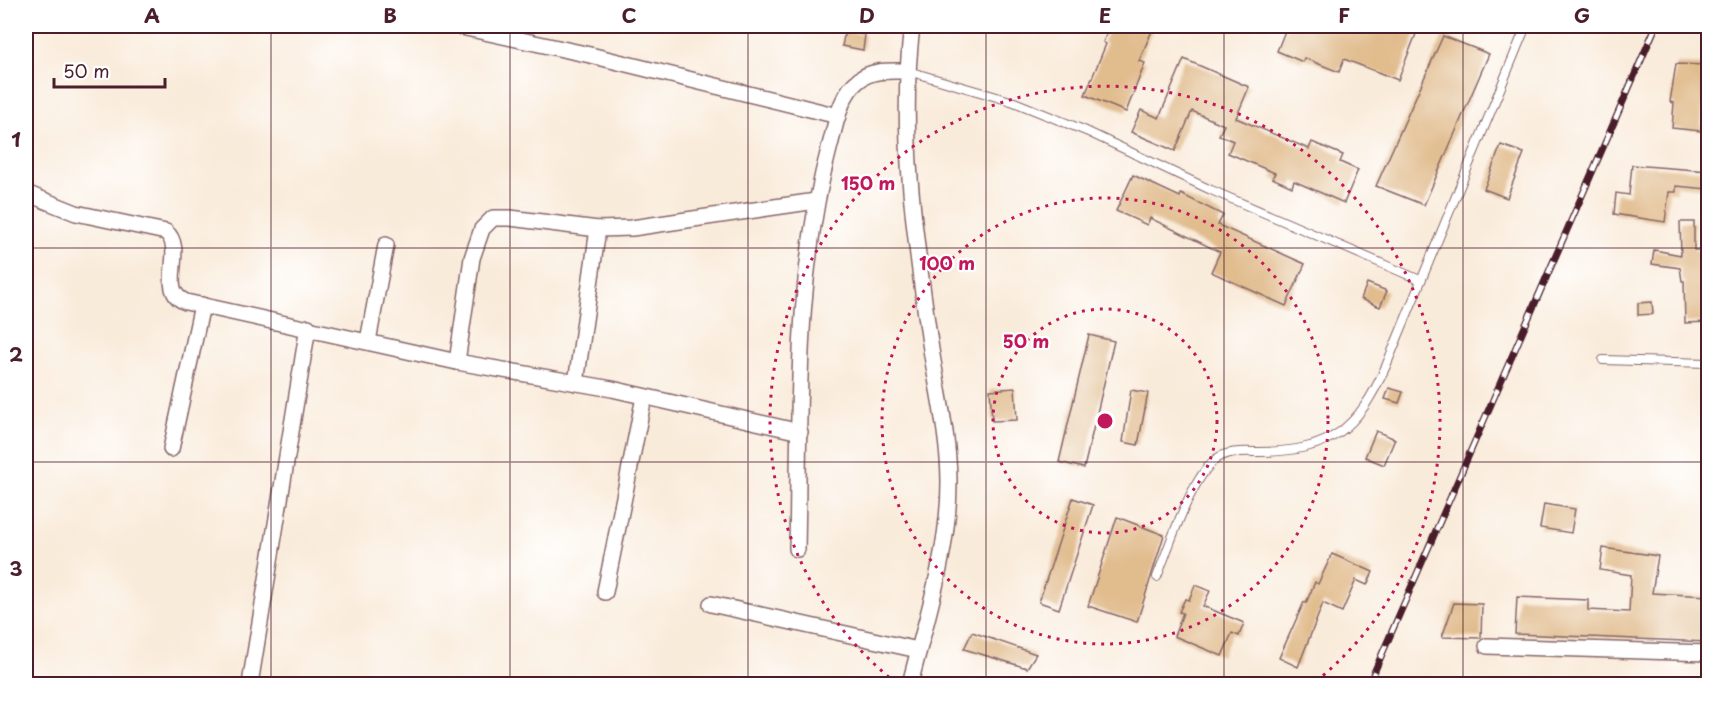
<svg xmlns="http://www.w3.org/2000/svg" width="1734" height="710" font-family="'Playpen Sans',sans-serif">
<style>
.building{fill:#e1bc8d}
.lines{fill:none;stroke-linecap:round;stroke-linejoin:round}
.lane-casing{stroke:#876668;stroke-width:10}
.street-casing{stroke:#876668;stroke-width:18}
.lane{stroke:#fff;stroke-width:8}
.street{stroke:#fff;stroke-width:15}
.rail-casing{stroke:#4a1f2b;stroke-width:7}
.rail{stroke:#fff;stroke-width:4.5;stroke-dasharray:14;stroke-linecap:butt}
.grid{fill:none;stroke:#4a1f2b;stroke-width:1.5;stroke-opacity:0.55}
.ring{fill:none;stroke:#c2185b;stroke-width:3;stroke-dasharray:3 6}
.centre{fill:#c2185b;stroke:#fff;stroke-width:3}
.ring-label{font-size:18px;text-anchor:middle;font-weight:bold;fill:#c2185b;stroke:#fff;stroke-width:4.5;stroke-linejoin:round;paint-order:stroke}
.neatline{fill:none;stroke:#4a1f2b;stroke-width:2}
.grid-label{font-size:20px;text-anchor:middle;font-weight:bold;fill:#4a1f2b}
</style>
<rect width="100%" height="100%" fill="#fff"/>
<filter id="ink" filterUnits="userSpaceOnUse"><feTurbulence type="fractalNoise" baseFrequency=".0167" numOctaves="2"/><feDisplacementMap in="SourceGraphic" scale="12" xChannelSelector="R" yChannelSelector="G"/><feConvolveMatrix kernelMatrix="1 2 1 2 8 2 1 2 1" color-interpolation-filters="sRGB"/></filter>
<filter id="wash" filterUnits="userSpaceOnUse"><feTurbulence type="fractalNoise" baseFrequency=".008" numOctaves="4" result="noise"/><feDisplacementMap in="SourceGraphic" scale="24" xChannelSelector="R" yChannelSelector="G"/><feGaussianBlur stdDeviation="1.35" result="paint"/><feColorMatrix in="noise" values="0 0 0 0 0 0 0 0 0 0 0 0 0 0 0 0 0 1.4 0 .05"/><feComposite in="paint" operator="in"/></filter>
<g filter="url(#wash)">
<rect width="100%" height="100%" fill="#f9ebda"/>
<g id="blocks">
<g class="building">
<polygon points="1110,26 1154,26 1139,61 1145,63 1126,112 1085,95 1106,44 1103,42"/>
<polygon points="1287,26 1394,26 1416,34 1398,80 1344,59 1339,72 1304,58 1303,62 1277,51"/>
<polygon points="845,31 865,35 863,50 842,46"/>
<polygon points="1443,36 1489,54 1424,205 1376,186"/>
<polygon points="1184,59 1249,87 1236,118 1309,149 1312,142 1343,155 1340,162 1358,170 1344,203 1294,181 1292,187 1272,178 1275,173 1228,153 1233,141 1219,135 1224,125 1192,111 1175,151 1131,132 1141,110 1159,118"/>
<polygon points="1676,64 1708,65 1708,107 1703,106 1701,131 1672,128 1674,103 1670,102"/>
<polygon points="1501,145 1524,153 1507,198 1484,189"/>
<polygon points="1632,165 1708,171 1708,189 1676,186 1676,192 1669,192 1665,222 1614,214 1616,193 1629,195"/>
<polygon points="1133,175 1180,197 1181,194 1223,215 1218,225 1305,264 1286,306 1211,272 1220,252 1150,218 1147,225 1116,211"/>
<polygon points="1680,222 1694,222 1694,250 1700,250 1704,285 1708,284 1708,322 1685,323 1684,281 1682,281 1680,268 1652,264 1654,250 1681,255"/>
<polygon points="1367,283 1387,291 1380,307 1361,299"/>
<polygon points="1652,302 1653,314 1638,315 1638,303"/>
<polygon points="1089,335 1114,341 1084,468 1059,462"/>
<polygon points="1015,388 1017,420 992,421 990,390"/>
<polygon points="1389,388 1403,392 1399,403 1385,399"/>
<polygon points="1131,390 1148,393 1138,445 1123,442"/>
<polygon points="1376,431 1395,439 1384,465 1365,457"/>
<polygon points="1073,498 1093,505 1059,609 1039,602"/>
<polygon points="1544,504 1575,509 1571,533 1540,528"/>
<polygon points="1117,517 1164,535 1137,622 1088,606"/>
<polygon points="1603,548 1658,556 1652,593 1708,596 1708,642 1515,634 1517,597 1588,600 1588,610 1629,612 1631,575 1600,570"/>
<polygon points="1332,554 1373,572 1367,585 1356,580 1342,612 1323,603 1298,667 1279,658 1304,602 1306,603 1315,582 1318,584"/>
<polygon points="1195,585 1210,591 1203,606 1244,623 1239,636 1232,633 1222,656 1174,636 1183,613 1179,612 1185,599 1189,600"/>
<polygon points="1454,603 1482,604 1481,638 1442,637"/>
<polygon points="972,632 1036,654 1027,668 964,649"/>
</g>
</g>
</g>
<g filter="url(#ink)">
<use href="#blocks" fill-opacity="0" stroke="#876668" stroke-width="1.5"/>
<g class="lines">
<defs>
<g id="lane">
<polyline points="908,71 1014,102 1086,131 1211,190 1420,280"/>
<polyline points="1603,360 1708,363"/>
<path d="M1157 577C1169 547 1191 478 1216 459 1228 450 1246 452 1260 452 1332 451 1358 429 1386 366L1526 26"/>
</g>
<g id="street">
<polyline points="457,26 590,55 838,116"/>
<path d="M26 193 76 213 166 232C187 250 156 291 186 302L457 362 612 389 800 432"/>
<polyline points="368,341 386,245"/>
<polyline points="457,362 472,258 482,229 493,218 510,218 598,229 632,228 816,201"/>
<polyline points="576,383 598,229"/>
<polyline points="171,449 202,305"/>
<path d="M797 549C800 413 794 278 830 145 836 124 840 94 859 80 872 69 891 71 907 71"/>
<polyline points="605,592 644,397"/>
<polyline points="711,604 918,650"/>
<polyline points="1487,646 1708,653"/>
<polyline points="250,684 308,327"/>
<path d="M910 684C926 620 949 551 949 483 949 437 937 389 930 343 915 239 899 131 912 26"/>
</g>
</defs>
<use href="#lane" class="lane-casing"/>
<use href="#street" class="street-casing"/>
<use href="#lane" class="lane"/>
<use href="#street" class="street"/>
<defs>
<polyline id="rail" points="1369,684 1656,26"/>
</defs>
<use href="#rail" class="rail-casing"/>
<use href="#rail" class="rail"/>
</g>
</g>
<path class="grid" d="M271 26V684M510 26V684M748 26V684M986 26V684M1224 26V684M1463 26V684M26 248H1708M26 462H1708"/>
<g class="ring">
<circle cx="1105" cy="421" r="112"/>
<circle cx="1105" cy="421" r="223"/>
<path d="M896 683A335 335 0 1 1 1314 683"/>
</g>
<circle cx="1105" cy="421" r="9" class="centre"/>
<g class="ring-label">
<text x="868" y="190">150 m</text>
<text x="947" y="270">100 m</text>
<text x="1026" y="348">50 m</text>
</g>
<rect width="1734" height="710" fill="none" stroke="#fff" stroke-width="66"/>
<path d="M54 78v9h111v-9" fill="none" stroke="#4a1f2b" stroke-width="3"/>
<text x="63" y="78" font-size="18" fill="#4a1f2b" stroke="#ffffff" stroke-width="4.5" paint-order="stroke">50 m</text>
<rect x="33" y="33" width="1668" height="644" class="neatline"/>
<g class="grid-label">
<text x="152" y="23">A</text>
<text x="390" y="23">B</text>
<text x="629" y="23">C</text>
<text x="867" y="23">D</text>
<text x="1105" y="23">E</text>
<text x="1344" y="23">F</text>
<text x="1582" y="23">G</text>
<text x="16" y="147">1</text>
<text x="16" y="362">2</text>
<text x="16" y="576">3</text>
</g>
</svg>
